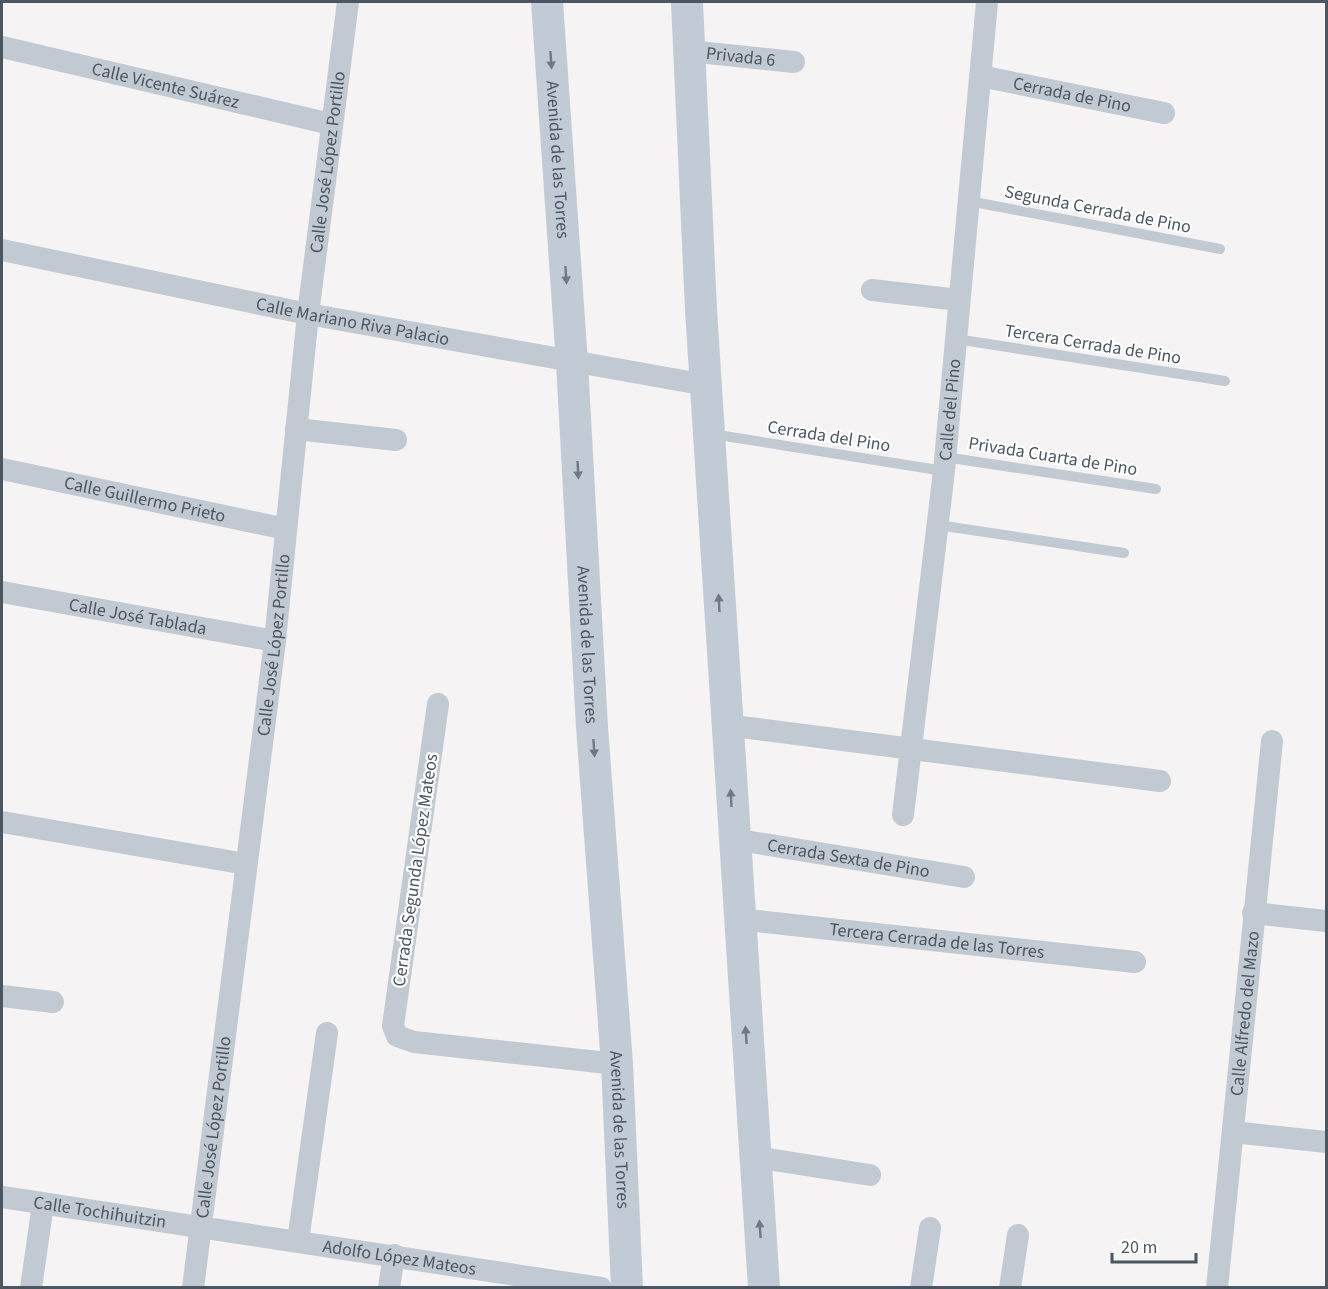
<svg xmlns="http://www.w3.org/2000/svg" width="1328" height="1289" font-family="'Source Sans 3',sans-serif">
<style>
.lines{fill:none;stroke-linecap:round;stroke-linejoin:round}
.service{stroke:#c1cad2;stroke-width:10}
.minor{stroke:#c1cad2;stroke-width:22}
.secondary{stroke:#c1cbd6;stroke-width:32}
.oneway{fill:#6e7984}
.labels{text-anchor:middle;stroke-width:4.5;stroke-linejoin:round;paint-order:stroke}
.street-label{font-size:18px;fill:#4a5661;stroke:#fff}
</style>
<rect width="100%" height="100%" fill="#f5f3f3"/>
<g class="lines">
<g class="service">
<polyline points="969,201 1220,249"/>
<polyline points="956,339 1225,381"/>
<polyline points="712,434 944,471"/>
<polyline points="945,457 1156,489"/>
<polyline points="938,525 1124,553"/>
</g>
<g class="minor">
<path id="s1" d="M2 47 331 124"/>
<path id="s2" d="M689 51 794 62"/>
<path id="s3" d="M980 76 1164 113"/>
<path id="s4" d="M2 250 308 314 706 385"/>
<polyline points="872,290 959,300"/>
<polyline points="296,429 396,440"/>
<path id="s5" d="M2 469 286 529"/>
<path id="s6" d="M2 592 275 641"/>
<polyline points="438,704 393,1026 397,1036 414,1042 617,1064"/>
<polyline points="726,725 1160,781"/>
<path id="s7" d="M903 815 944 471 987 2"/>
<polyline points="2,822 246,864"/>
<path id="s8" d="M733 839 964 877"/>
<polyline points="1253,913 1326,921"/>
<path id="s9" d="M738 919 1135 962"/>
<polyline points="2,996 53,1002"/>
<polyline points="1233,1132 1326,1142"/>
<polyline points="755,1157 870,1175"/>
<path id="s10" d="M2 1197 601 1288"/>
<polyline points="298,1241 327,1033"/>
<polyline points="31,1288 43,1204"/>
<path id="s11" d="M193 1288 275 641 308 314 348 2"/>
<polyline points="389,1288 394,1255"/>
<polyline points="921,1288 930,1228"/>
<polyline points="1010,1288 1018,1235"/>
<path id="s12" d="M1217 1288 1272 741"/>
</g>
<g class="secondary">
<path id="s13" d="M547 2 572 363 592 727 617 1064 627 1288"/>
<polyline points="687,2 701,310 764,1288"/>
</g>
</g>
<defs><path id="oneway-solid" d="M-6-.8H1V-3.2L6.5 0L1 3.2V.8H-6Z" transform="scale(1.5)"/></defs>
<g class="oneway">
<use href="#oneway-solid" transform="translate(551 60) rotate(86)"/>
<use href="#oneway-solid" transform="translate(566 275) rotate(86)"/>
<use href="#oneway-solid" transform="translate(578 470) rotate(87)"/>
<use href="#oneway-solid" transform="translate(719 603) rotate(-93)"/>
<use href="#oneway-solid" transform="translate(594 748) rotate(86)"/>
<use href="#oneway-solid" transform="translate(731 798) rotate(-93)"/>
<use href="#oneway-solid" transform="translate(746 1035) rotate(-94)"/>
<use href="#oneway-solid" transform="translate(760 1229) rotate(-94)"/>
</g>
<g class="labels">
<g class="street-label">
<text dy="6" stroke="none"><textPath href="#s2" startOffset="52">Privada 6</textPath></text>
<text dy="6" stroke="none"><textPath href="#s1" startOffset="168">Calle Vicente Suárez</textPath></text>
<text dy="6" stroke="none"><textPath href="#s3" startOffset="94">Cerrada de Pino</textPath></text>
<text dy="6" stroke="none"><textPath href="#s13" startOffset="158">Avenida de las Torres</textPath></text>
<text dy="6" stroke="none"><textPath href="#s11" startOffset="1134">Calle José López Portillo</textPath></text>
<text transform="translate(1098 209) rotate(11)" y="6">Segunda Cerrada de Pino</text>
<text dy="6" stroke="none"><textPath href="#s4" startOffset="358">Calle Mariano Riva Palacio</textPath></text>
<text transform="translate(1093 344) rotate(9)" y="6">Tercera Cerrada de Pino</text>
<text dy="6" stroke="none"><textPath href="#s7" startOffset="408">Calle del Pino</textPath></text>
<text transform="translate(829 436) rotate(9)" y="6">Cerrada del Pino</text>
<text transform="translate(1053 456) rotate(9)" y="6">Privada Cuarta de Pino</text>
<text dy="6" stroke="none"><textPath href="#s5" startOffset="146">Calle Guillermo Prieto</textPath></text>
<text dy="6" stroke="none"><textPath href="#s6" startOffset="138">Calle José Tablada</textPath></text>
<text dy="6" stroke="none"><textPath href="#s13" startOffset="644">Avenida de las Torres</textPath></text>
<text dy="6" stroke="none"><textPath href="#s11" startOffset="648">Calle José López Portillo</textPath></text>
<text dy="6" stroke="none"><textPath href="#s8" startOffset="117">Cerrada Sexta de Pino</textPath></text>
<text transform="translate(415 870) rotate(-82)" y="6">Cerrada Segunda López Mateos</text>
<text dy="6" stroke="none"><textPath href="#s9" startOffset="200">Tercera Cerrada de las Torres</textPath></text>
<text dy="6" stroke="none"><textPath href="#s12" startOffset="276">Calle Alfredo del Mazo</textPath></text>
<text dy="6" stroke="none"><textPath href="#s11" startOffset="162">Calle José López Portillo</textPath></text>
<text dy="6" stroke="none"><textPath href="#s13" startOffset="1130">Avenida de las Torres</textPath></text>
<text dy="6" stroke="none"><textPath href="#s10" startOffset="99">Calle Tochihuitzin</textPath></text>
<text dy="6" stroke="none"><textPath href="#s10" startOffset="402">Adolfo López Mateos</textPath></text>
</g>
</g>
<rect width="1328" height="1289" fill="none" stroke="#4a5661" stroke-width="6"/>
<path d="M1112 1253v9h84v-9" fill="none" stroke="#4a5661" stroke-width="3"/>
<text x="1121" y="1253" font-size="18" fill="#4a5661" stroke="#ffffff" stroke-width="4.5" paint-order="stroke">20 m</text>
</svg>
